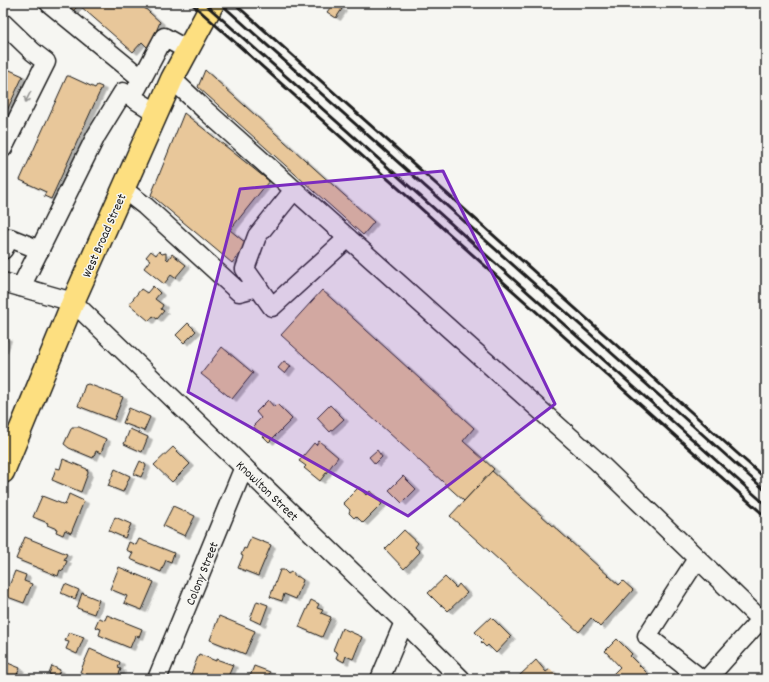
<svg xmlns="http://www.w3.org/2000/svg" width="769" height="682" font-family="Dekko,sans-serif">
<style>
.building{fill:#e8c79a;stroke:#1c1c1c;filter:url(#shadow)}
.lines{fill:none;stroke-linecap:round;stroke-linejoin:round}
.minor-casing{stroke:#1c1c1c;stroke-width:21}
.major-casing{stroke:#1c1c1c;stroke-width:25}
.minor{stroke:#f6f6f2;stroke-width:18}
.major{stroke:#fddf80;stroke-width:22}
.rail{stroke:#1c1c1c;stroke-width:3}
.oneway{stroke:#949492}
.marked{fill:#7b2cbf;fill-opacity:0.2;stroke:#7b2cbf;stroke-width:3;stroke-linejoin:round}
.labels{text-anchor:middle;stroke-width:3;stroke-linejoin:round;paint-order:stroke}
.street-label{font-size:13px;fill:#1c1c1c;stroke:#f6f6f2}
</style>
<defs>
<filter id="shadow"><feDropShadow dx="4.5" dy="2.5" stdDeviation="0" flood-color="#0004"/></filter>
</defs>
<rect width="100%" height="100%" fill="#f6f6f2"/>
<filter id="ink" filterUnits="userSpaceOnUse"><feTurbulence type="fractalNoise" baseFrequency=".025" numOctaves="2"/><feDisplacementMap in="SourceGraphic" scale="8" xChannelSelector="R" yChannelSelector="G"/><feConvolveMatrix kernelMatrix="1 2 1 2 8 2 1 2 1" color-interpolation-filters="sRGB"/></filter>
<g filter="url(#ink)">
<g class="building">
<polygon points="62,3 139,3 160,22 149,49 142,42 133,52 79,5 72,12"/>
<polygon points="333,4 342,9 336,18 327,12"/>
<polygon points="3,67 23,76 3,119"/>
<polygon points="205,70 374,222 363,235 198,87"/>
<polygon points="67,76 69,76 95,88 97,85 102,87 51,199 44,196 46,192 20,180"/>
<polygon points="184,113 269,181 230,230 247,244 232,263 151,195"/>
<polygon points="151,251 156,255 159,251 162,254 166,253 166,258 168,260 172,254 186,265 175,278 171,275 164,284 144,268 150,260 146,257"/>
<polygon points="153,286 160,293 155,299 163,305 161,309 164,311 157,319 153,316 149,321 129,304 141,289 147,293"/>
<polygon points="322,290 474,428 463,441 494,469 464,501 281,335"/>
<polygon points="188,323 196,331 184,343 176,335"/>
<polygon points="3,337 7,338 3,350"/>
<polygon points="222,347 253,373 232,399 201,374"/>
<polygon points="284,361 291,366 285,374 278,368"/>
<polygon points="88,384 123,397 114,420 78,406 85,385"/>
<polygon points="268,400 274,407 277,404 292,419 269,442 253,426 261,418 256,412"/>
<polygon points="766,400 766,412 760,407"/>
<polygon points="330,405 344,419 330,432 317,418"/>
<polygon points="129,408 150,417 144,431 123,423"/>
<polygon points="72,427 79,427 106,439 101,453 96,451 93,458 69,448 64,444"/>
<polygon points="130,429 148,437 142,452 124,444"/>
<polygon points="319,441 338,457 320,481 304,468 306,466 299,461 314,443 316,445"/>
<polygon points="173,447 190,464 172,482 154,465"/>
<polygon points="377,450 382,457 375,464 369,457"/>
<polygon points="63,459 87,469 88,473 81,492 52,480 56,468 60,469"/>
<polygon points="140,461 145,464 146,466 141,477 134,474"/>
<polygon points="115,469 130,476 123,492 108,486"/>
<polygon points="492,471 619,585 623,581 633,590 600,627 591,618 579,632 450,516"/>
<polygon points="403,476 416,489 402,503 389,490"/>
<polygon points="359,487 366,495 370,491 382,504 363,523 356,516 354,518 349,513 350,510 343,503"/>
<polygon points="69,494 84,501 71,533 65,530 63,535 56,532 57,529 47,525 48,523 33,517 42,496 65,505"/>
<polygon points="173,506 195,516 185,536 163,526"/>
<polygon points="115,517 131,524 125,538 109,531"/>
<polygon points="404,530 418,543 415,547 420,552 404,569 385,549"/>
<polygon points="25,537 67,554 64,560 67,561 63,571 60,570 58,576 16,559"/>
<polygon points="251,537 271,545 258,576 238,568 243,556 241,555 244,548 246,549"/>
<polygon points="139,539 174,553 171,562 166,560 161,572 130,559 133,553 126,550 129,542 136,545"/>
<polygon points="119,567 154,582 142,610 124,603 127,596 110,589"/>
<polygon points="280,570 284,570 288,574 291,572 294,573 294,576 299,577 303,580 296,599 284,594 282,601 270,597"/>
<polygon points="15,571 26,575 24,581 32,584 24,603 5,596"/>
<polygon points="445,577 456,588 459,584 467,593 448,611 443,606 440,605 428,593"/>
<polygon points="65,584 79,590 75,599 61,593"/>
<polygon points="82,593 99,600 94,614 77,608"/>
<polygon points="311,600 319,604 317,608 323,610 321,613 331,617 322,637 299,627"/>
<polygon points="257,601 268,605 261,624 250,619"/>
<polygon points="107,615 142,629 139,637 135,636 130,648 99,635 101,629 95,627 99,618 105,620"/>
<polygon points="219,616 255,631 245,654 210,640"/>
<polygon points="491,617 511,637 496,653 488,645 486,647 481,642 483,640 475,632"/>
<polygon points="342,628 362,637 353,659 346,656 344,662 336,658 338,653 333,650"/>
<polygon points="69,632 84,637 77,654 66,649 69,642 65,641"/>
<polygon points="617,639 632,654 630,656 653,679 618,679 613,674 620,667 605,651"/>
<polygon points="90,649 120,662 118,668 121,669 117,679 97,679 80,672"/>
<polygon points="199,654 216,661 216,659 233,665 227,679 224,677 224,679 204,679 191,674"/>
<polygon points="536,660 546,672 550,669 558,677 556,679 522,679 519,676"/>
<polygon points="3,661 20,668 15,679 3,679"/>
<polygon points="52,666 60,670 57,677 49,674"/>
<polygon points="254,666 270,672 267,679 249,679"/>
</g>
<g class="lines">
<defs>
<g id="minor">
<polyline points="49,3 142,79"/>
<polyline points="3,23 33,52 46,62 3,148"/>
<polyline points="172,79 205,110 597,461 766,625"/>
<polyline points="137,88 164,37 187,50"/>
<polyline points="123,189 145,206 239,292 258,287"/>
<polyline points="294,190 257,236 245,269 272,307 348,238"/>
<polyline points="3,250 10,238 40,250"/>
<polyline points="3,282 73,302 404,622 461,679"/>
<polyline points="21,287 96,136 123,92 157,113"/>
<polyline points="697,559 647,636 701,679"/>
<polyline points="157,679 244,467"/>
<polyline points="380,679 404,622"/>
<polyline points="707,679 760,620"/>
</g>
<polyline id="major" points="3,472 73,302 172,79 213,3"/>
</defs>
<use href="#minor" class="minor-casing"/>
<use href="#major" class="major-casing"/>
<use href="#minor" class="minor"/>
<use href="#major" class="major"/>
<g class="rail">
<polyline points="191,3 766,517"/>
<polyline points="204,3 766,505"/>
<polyline points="220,3 766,491"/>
<polyline points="234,3 766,479"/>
</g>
</g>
<defs><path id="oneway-shaft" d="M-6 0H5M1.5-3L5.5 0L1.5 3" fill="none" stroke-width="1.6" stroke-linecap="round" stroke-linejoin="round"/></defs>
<use class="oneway" href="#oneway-shaft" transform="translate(28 97) rotate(117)"/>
</g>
<path class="marked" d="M443 171 555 404 408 516 188 392 240 189Z"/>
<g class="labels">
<g class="street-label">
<text transform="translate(103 235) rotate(-66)" y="5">West Broad Street</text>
<text transform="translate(268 490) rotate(44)" y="5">Knowlton Street</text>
<text transform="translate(201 573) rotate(-68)" y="5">Colony Street</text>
</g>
</g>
<rect width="769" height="682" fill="none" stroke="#f6f6f2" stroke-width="16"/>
<rect x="8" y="8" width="753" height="666" fill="none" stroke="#1c1c1c" stroke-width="1.5" filter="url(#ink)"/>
</svg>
